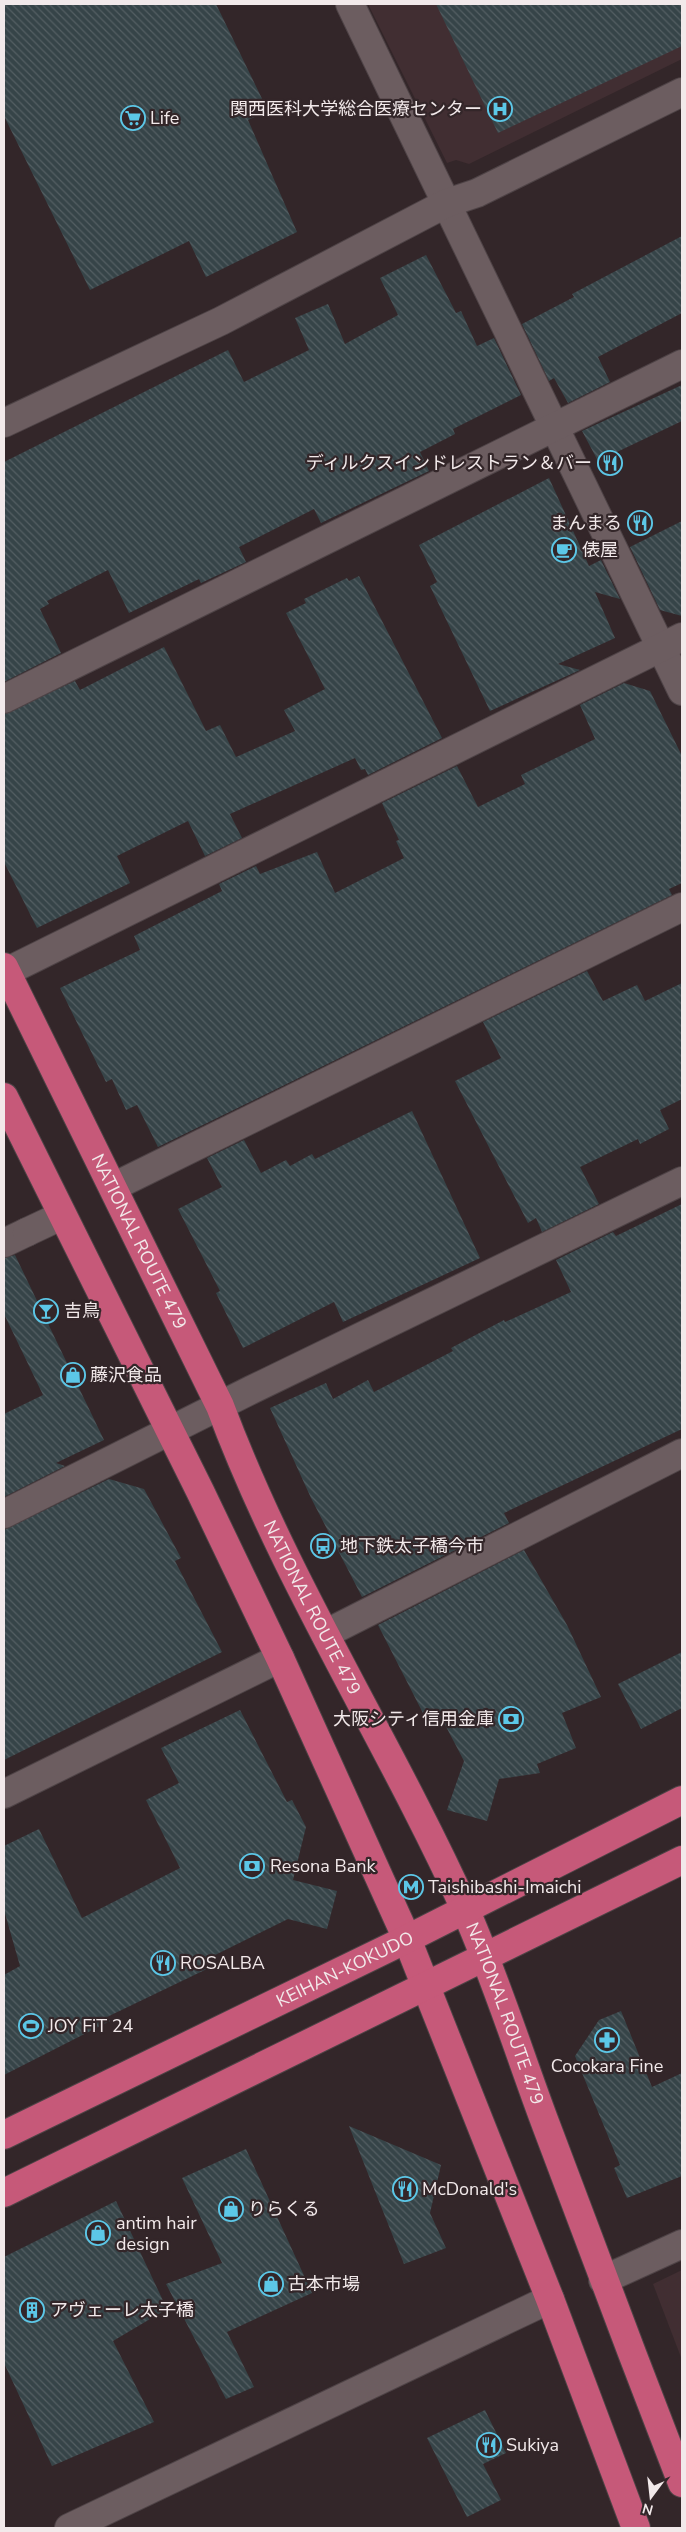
<svg xmlns="http://www.w3.org/2000/svg" width="686" height="2532" font-family="'Nunito Sans','Noto Sans JP',sans-serif">
<style>
.built{fill:#412e32}
.building{fill:url(#building-back-hatch)}
.lines{fill:none;stroke-linecap:round;stroke-linejoin:round}
.pedestrian-casing{stroke:#4e4346;stroke-width:30}
.minor-casing{stroke:#4e4346;stroke-width:30}
.trunk-casing{stroke:#4e4346;stroke-width:30}
.pedestrian{stroke:#6c5d60;stroke-width:28}
.minor{stroke:#6c5d60;stroke-width:28}
.trunk{stroke:#c65979;stroke-width:28}
.labels{text-anchor:middle;stroke-width:4.5;stroke-linejoin:round;paint-order:stroke}
.poi-label{font-size:18px;fill:#f2e9ea;stroke:#332629;text-anchor:start}
.street-label{font-size:18px;fill:#f2e9ea;stroke:#332629}
</style>
<defs>
<pattern id="building-back-hatch" width="6" height="6" patternUnits="userSpaceOnUse" patternTransform="scale(1.25)"><rect width="6" height="6" fill="#364448"/><path d="M-1 5l2 2M0 0l6 6M5-1l2 2" fill="none" stroke="#545f63"/></pattern>
</defs>
<rect width="100%" height="100%" fill="#332629"/>
<g class="built">
<polygon points="368,4 682,4 682,59 469,164 456,160 447,163"/>
<polygon points="682,2270 682,2360 653,2284"/>
</g>
<g class="building">
<polygon points="4,4 216,4 268,111 248,120 297,232 206,277 189,241 90,290 4,116"/>
<polygon points="436,4 682,4 682,46 498,133"/>
<polygon points="682,236 682,313 598,357 610,382 568,403 554,378 549,381 522,324 574,297 572,294"/>
<polygon points="426,255 456,313 461,311 477,346 494,338 521,395 453,429 455,434 420,452 429,471 321,523 314,509 239,547 246,562 201,583 199,579 129,613 108,570 47,601 49,604 40,609 61,653 4,682 4,462 228,350 244,382 309,350 295,318 328,304 345,344 398,315 380,278"/>
<polygon points="682,385 682,421 598,461 582,431"/>
<polygon points="549,478 589,566 601,560 620,599 595,592 615,638 558,664 580,670 490,711 430,586 437,582 419,545"/>
<polygon points="682,521 682,616 660,610 630,547"/>
<polygon points="359,576 442,738 368,775 365,769 361,770 355,758 230,814 242,838 205,856 188,821 117,856 130,883 37,928 4,862 4,714 75,681 80,690 164,647 206,731 220,725 236,757 295,731 284,710 325,689 286,613 306,603 304,599 347,578 349,581"/>
<polygon points="624,683 650,691 682,756 682,883 669,889 672,895 158,1147 137,1105 126,1110 112,1079 106,1082 60,988 140,950 134,936 222,891 219,884 256,866 260,874 317,852 335,893 404,858 396,841 399,840 382,803 457,766 478,807 525,784 521,775 595,739 580,705"/>
<polygon points="587,971 603,1001 637,985 645,1001 682,983 682,1099 660,1110 669,1129 640,1144 638,1139 580,1167 599,1204 542,1232 536,1218 528,1223 455,1081 501,1058 483,1022"/>
<polygon points="412,1111 480,1258 343,1322 334,1302 243,1348 216,1293 220,1291 178,1209 222,1187 207,1158 244,1140 261,1173 286,1160 290,1166 312,1154 315,1159"/>
<polygon points="682,1204 682,1429 504,1513 509,1523 362,1597 311,1498 270,1408 326,1383 333,1399 368,1380 374,1392 453,1351 451,1348 504,1320 505,1322 571,1292 556,1260 613,1232 616,1236"/>
<polygon points="15,1255 104,1440 56,1463 65,1466 4,1497 4,1414 43,1395 4,1314 4,1258"/>
<polygon points="109,1479 144,1489 181,1558 175,1561 222,1652 4,1760 4,1530"/>
<polygon points="524,1550 567,1625 601,1697 562,1713 576,1748 537,1764 540,1773 499,1779 487,1821 447,1810 464,1761 442,1719 429,1725 378,1625"/>
<polygon points="682,1652 682,1708 641,1729 618,1684"/>
<polygon points="240,1710 287,1802 292,1800 306,1827 293,1880 337,1891 327,1929 288,1919 207,1959 211,1967 107,2017 110,2021 4,2075 4,1975 20,1966 4,1910 4,1846 39,1829 82,1918 180,1868 146,1800 179,1783 161,1748"/>
<polygon points="621,2011 652,2087 682,2073 682,2176 627,2198 614,2168 620,2165 575,2056 599,2020"/>
<polygon points="349,2126 441,2165 430,2213 446,2248 404,2264"/>
<polygon points="246,2149 312,2293 227,2332 254,2387 226,2399 166,2284 222,2263 182,2178"/>
<polygon points="116,2201 167,2309 113,2341 154,2422 52,2466 4,2363 4,2257"/>
<polygon points="485,2410 506,2453 483,2464 501,2500 467,2517 427,2438"/>
</g>
<g class="lines">
<defs>
<polyline id="pedestrian" points="4,1243 27,1232"/>
<g id="minor">
<polyline points="350,4 682,691"/>
<polyline points="4,423 221,321 447,203 477,193 682,92"/>
<polyline points="4,699 682,364"/>
<polyline points="4,973 682,637"/>
<polyline points="113,1187 682,907"/>
<polyline points="27,1232 61,1216"/>
<polyline points="4,1514 251,1390 682,1181"/>
<polyline points="325,1634 682,1453"/>
<polyline points="4,1794 280,1658"/>
<polyline points="603,2280 682,2244"/>
<polyline points="69,2528 550,2299"/>
</g>
<g id="trunk">
<path id="s1" d="M4 967 220 1406C285 1581 388 1739 465 1909 496 1979 519 2053 546 2125 590 2244 636 2364 682 2483"/>
<polyline points="4,1097 200,1491 280,1658 407,1939 550,2299 636,2528"/>
<path id="s2" d="M4 2135 407 1939 682 1800"/>
<polyline points="4,2193 682,1860"/>
</g>
</defs>
<use href="#pedestrian" class="pedestrian-casing"/>
<use href="#minor" class="minor-casing"/>
<use href="#trunk" class="trunk-casing"/>
<use href="#pedestrian" class="pedestrian"/>
<use href="#minor" class="minor"/>
<use href="#trunk" class="trunk"/>
</g>
<defs>
<symbol id="hospital-ring" viewBox="-11 -11 22 22"><circle r="9.5" fill="#332629" stroke="#5cc7e7" stroke-width="1.5"/><path d="M-5-5h3v3.5h4V-5h3V5h-3V1.5h-4V5h-3Z" fill="#5cc7e7"/></symbol>
<symbol id="supermarket-ring" viewBox="-11 -11 22 22"><circle r="9.5" fill="#332629" stroke="#5cc7e7" stroke-width="1.5"/><path d="M-6-5.5h2.5l.6 2H6L4.5 2H-2.5L-4.4-4H-6ZM-1.5 3.2a1.3 1.3 0 1 0 .1 0ZM3 3.2a1.3 1.3 0 1 0 .1 0Z" fill="#5cc7e7"/></symbol>
<symbol id="restaurant-ring" viewBox="-11 -11 22 22"><circle r="9.5" fill="#332629" stroke="#5cc7e7" stroke-width="1.5"/><path d="M-5-6h1v4h1v-4h1v4h1v-4h1v5L-1.5 .5V6h-2V.5L-5-1ZM5-6V6H3V1.5H1.5Q1.5-4 5-6Z" fill="#5cc7e7"/></symbol>
<symbol id="cafe-ring" viewBox="-11 -11 22 22"><circle r="9.5" fill="#332629" stroke="#5cc7e7" stroke-width="1.5"/><path d="M-5.5-4.5H6V0H3Q3 3.5 0 3.5H-2.5Q-5.5 3.5-5.5 0ZM3-3.2v2h1.7v-2ZM-6 4.5H4V6H-6Z" fill="#5cc7e7"/></symbol>
<symbol id="bar-ring" viewBox="-11 -11 22 22"><circle r="9.5" fill="#332629" stroke="#5cc7e7" stroke-width="1.5"/><path d="M-6-5H6L.8 .8V4.5H3.5V6h-7V4.5H-.8V.8Z" fill="#5cc7e7"/></symbol>
<symbol id="shop-ring" viewBox="-11 -11 22 22"><circle r="9.5" fill="#332629" stroke="#5cc7e7" stroke-width="1.5"/><path d="M-5-2.5h2.3a2.7 3.5 0 0 1 5.4 0H5L5.5 6h-11ZM-1.5-2.5h3a1.5 2.3 0 0 0-3 0Z" fill="#5cc7e7"/></symbol>
<symbol id="bus-ring" viewBox="-11 -11 22 22"><circle r="9.5" fill="#332629" stroke="#5cc7e7" stroke-width="1.5"/><path d="M-5-6H5V4H4V6H2V4H-2V6H-4V4H-5ZM-3.5-4V0h7V-4ZM-3.5 1.2v1.5H-2V1.2ZM2 1.2v1.5H3.5V1.2Z" fill="#5cc7e7"/></symbol>
<symbol id="bank-ring" viewBox="-11 -11 22 22"><circle r="9.5" fill="#332629" stroke="#5cc7e7" stroke-width="1.5"/><path d="M-6-4H6V4H-6ZM0-2.3a2.3 2.3 0 1 0 0 4.6a2.3 2.3 0 1 0 0-4.6Z" fill="#5cc7e7"/></symbol>
<symbol id="metro-ring" viewBox="-11 -11 22 22"><circle r="9.5" fill="#332629" stroke="#5cc7e7" stroke-width="1.5"/><path d="M-5.5 5V-5H-3L0 0L3-5H5.5V5H3V-.5L0 4L-3-.5V5Z" fill="#5cc7e7"/></symbol>
<symbol id="stadium-ring" viewBox="-11 -11 22 22"><circle r="9.5" fill="#332629" stroke="#5cc7e7" stroke-width="1.5"/><path d="M0-5a6.5 5 0 1 0 0 10a6.5 5 0 1 0 0-10ZM-3.5-1.8h7v3.6h-7Z" fill="#5cc7e7"/></symbol>
<symbol id="pharmacy-ring" viewBox="-11 -11 22 22"><circle r="9.5" fill="#332629" stroke="#5cc7e7" stroke-width="1.5"/><path d="M-2-6h4v4h4v4h-4v4h-4v-4h-4v-4h4Z" fill="#5cc7e7"/></symbol>
<symbol id="building-ring" viewBox="-11 -11 22 22"><circle r="9.5" fill="#332629" stroke="#5cc7e7" stroke-width="1.5"/><path d="M-4-6H4V6H1V3H-1V6H-4ZM-2.5-4.3h1.7v1.8h-1.7ZM.8-4.3h1.7v1.8H.8ZM-2.5-1h1.7V.8h-1.7ZM.8-1h1.7V.8H.8Z" fill="#5cc7e7"/></symbol>
</defs>
<g fill-rule="evenodd">
<use href="#hospital-ring" x="486" y="95" width="28" height="28"/>
<use href="#supermarket-ring" x="119" y="104" width="28" height="28"/>
<use href="#restaurant-ring" x="596" y="449" width="28" height="28"/>
<use href="#restaurant-ring" x="626" y="509" width="28" height="28"/>
<use href="#cafe-ring" x="550" y="536" width="28" height="28"/>
<use href="#bar-ring" x="32" y="1297" width="28" height="28"/>
<use href="#shop-ring" x="59" y="1361" width="28" height="28"/>
<use href="#bus-ring" x="309" y="1532" width="28" height="28"/>
<use href="#bank-ring" x="497" y="1705" width="28" height="28"/>
<use href="#bank-ring" x="238" y="1852" width="28" height="28"/>
<use href="#metro-ring" x="397" y="1873" width="28" height="28"/>
<use href="#restaurant-ring" x="149" y="1949" width="28" height="28"/>
<use href="#stadium-ring" x="17" y="2012" width="28" height="28"/>
<use href="#pharmacy-ring" x="593" y="2026" width="28" height="28"/>
<use href="#restaurant-ring" x="391" y="2175" width="28" height="28"/>
<use href="#shop-ring" x="217" y="2195" width="28" height="28"/>
<use href="#shop-ring" x="84" y="2219" width="28" height="28"/>
<use href="#shop-ring" x="257" y="2270" width="28" height="28"/>
<use href="#building-ring" x="18" y="2296" width="28" height="28"/>
<use href="#restaurant-ring" x="475" y="2431" width="28" height="28"/>
</g>
<g class="labels">
<g class="poi-label">
<text x="482" y="115" text-anchor="end">関西医科大学総合医療センター</text>
<text x="150" y="124">Life</text>
<text x="592" y="469" text-anchor="end">ディルクスインドレストラン＆バー</text>
<text x="622" y="529" text-anchor="end">まんまる</text>
<text x="582" y="556">俵屋</text>
<text x="64" y="1317">吉鳥</text>
<text x="90" y="1381">藤沢食品</text>
<text x="340" y="1552">地下鉄太子橋今市</text>
<text x="494" y="1725" text-anchor="end">大阪シティ信用金庫</text>
<text x="270" y="1872">Resona Bank</text>
<text x="428" y="1893">Taishibashi-Imaichi</text>
<text x="180" y="1969">ROSALBA</text>
<text x="48" y="2032">JOY FiT 24</text>
<text x="607" y="2072" text-anchor="middle">Cocokara Fine</text>
<text x="422" y="2195">McDonald's</text>
<text x="248" y="2215">りらくる</text>
<text x="116" y="2229">antim hair<tspan x="116" dy="21">design</tspan></text>
<text x="288" y="2290">古本市場</text>
<text x="50" y="2316">アヴェーレ太子橋</text>
<text x="506" y="2451">Sukiya</text>
</g>
<g class="street-label">
<text dy="6" stroke="none"><textPath href="#s1" startOffset="306">NATIONAL ROUTE 479</textPath></text>
<text dy="6" stroke="none"><textPath href="#s1" startOffset="711">NATIONAL ROUTE 479</textPath></text>
<text dy="6" stroke="none"><textPath href="#s2" startOffset="379">KEIHAN-KOKUDO</textPath></text>
<text dy="6" stroke="none"><textPath href="#s1" startOffset="1161">NATIONAL ROUTE 479</textPath></text>
</g>
</g>
<rect width="686" height="2532" fill="none" stroke="#f2e9ea" stroke-width="10"/>
<g transform="translate(651 2497) rotate(195)" stroke="#332629" stroke-width="4" paint-order="stroke">
<path d="M0-4L9 19L0 12L-9 19Z" fill="#f2e9ea"/>
<text y="-8" font-size="14" font-weight="bold" text-anchor="middle" fill="#f2e9ea">N</text>
</g>
</svg>
